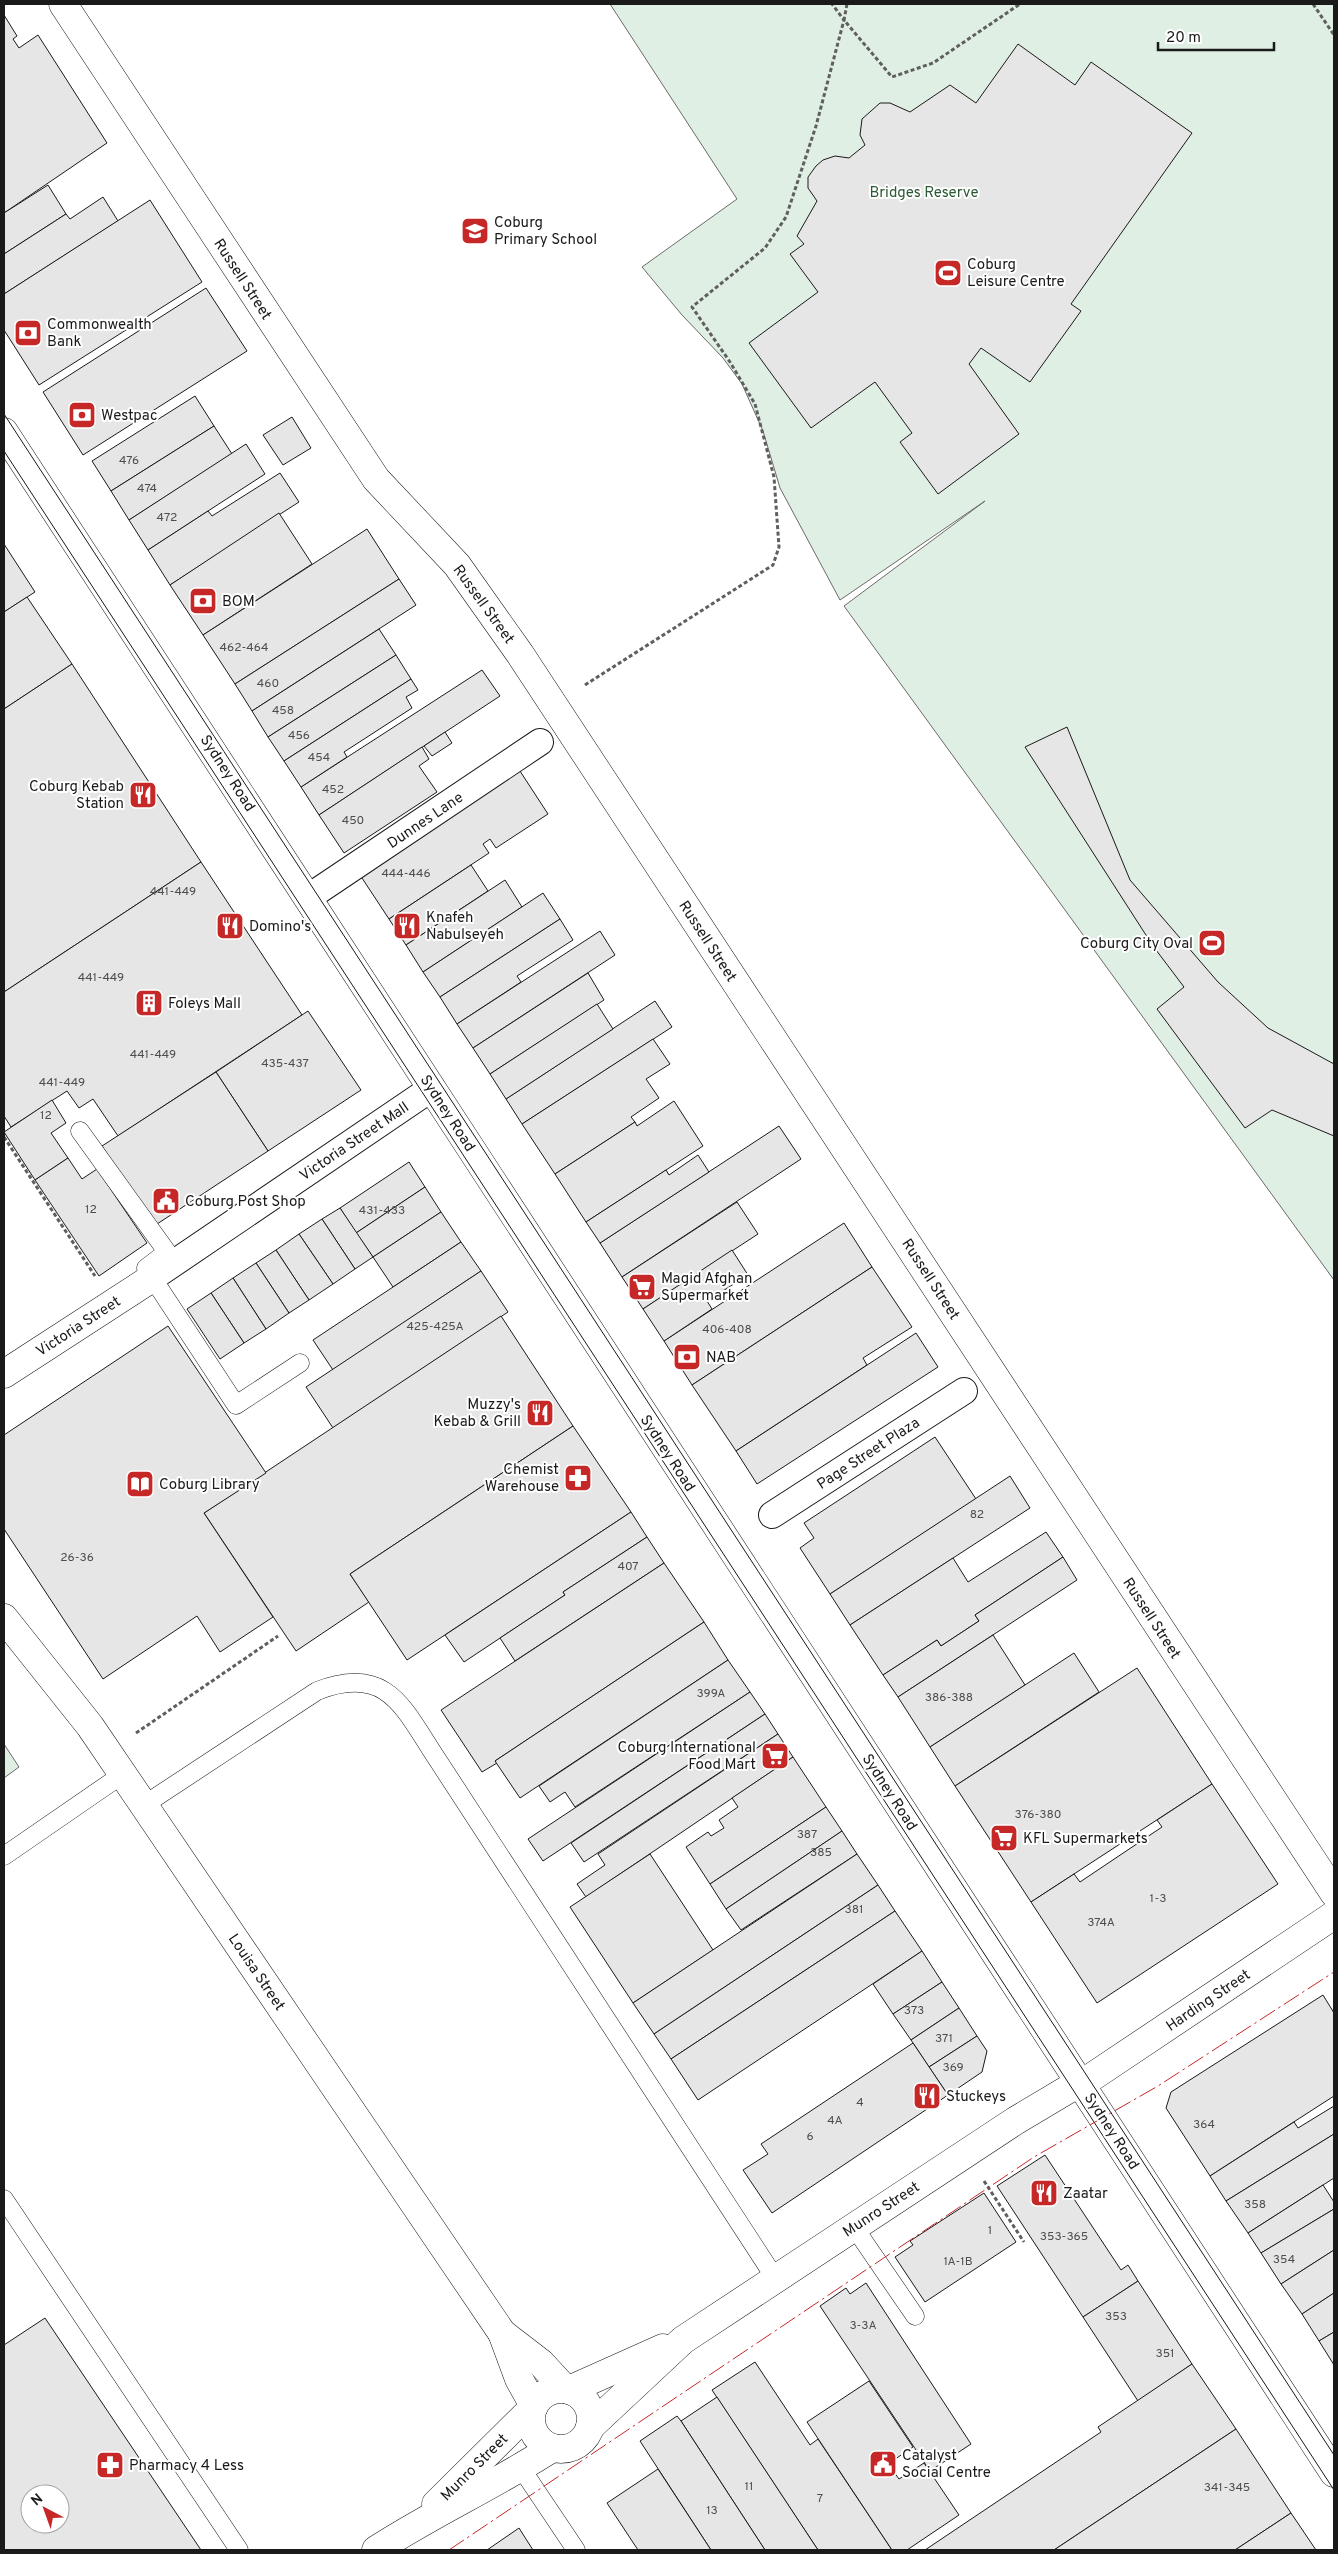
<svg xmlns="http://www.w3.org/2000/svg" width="1338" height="2554" font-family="Overpass,sans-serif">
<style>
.green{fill:#e0efe3;stroke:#6a6a6a}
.building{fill:#e6e6e6;stroke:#1a1a1a;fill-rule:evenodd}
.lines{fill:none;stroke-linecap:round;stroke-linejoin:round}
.service-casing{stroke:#1a1a1a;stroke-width:19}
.pedestrian-casing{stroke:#1a1a1a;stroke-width:28}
.minor-casing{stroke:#1a1a1a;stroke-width:29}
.tertiary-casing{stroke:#1a1a1a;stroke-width:29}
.trunk-casing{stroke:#1a1a1a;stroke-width:29}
.path{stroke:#5f5f5f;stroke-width:3;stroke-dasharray:4 2.5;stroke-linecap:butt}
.service{stroke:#fff;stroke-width:18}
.pedestrian{stroke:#fff;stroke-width:26}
.minor{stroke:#fff;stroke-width:28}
.tertiary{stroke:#fff;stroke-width:28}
.trunk{stroke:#fff;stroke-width:28}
.tram{stroke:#1a1a1a;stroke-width:1}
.power{stroke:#c62828;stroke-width:1;stroke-dasharray:18 4 2.5 4;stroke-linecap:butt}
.labels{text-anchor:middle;stroke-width:4;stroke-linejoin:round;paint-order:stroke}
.number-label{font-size:12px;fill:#4d4d4d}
.park-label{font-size:15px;fill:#2b5a34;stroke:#fff}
.poi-label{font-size:15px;fill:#1a1a1a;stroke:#fff;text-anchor:start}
.street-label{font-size:15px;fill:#1a1a1a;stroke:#fff}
</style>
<rect width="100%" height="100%" fill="#fff"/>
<g class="green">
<polygon points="610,4 1334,4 1334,1280 844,606 985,501 840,600 780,488 763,431 742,384 723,358 682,315 642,267 737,199"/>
<polygon points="4,1744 19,1767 4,1778"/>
</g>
<g class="building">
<polygon points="4,15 17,36 13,39 19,48 38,35 107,143 4,213"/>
<polygon points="1018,44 1075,85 1091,62 1192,133 1071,304 1081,311 1030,382 981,348 969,364 1019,434 938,494 900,442 912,433 875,382 811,428 749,343 818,292 790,254 804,244 797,236 817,201 808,188 808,177 816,166 823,160 835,156 849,158 865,145 860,135 862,119 880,103 890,103 910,112 950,85 976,103"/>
<polygon points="48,185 66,214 4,254 4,213"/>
<polygon points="103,197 118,221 4,294 4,254 66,214 70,219"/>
<polygon points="150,200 202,282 39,385 4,330 4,294"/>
<polygon points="206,288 247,351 83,455 43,392"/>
<polygon points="195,396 214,426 111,491 92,461"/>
<polygon points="292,417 311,448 283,465 263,435"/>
<polygon points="214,426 232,454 129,520 111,491"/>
<polygon points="246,444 265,474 148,550 129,520"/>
<polygon points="280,473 299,502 170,585 148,550 208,511 212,516"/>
<polygon points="279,513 312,564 203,635 170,585"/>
<polygon points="367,529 399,579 235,684 203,635"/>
<polygon points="4,544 35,592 4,612"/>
<polygon points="399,579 416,605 252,711 235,684"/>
<polygon points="27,597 72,664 4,709 4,612"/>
<polygon points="379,629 396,655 268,737 252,711"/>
<polygon points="396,655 411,679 284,761 268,737"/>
<polygon points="72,664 201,862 4,992 4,709"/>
<polygon points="482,670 500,696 319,815 301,787"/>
<polygon points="411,679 418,690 406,697 412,708 344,752 347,757 301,787 284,761"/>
<polygon points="1067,727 1130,880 1218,982 1268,1028 1334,1064 1334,1136 1272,1110 1245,1128 1157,1009 1184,987 1153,946 1025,747"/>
<polygon points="445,732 452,743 432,756 424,746"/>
<polygon points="422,747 429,759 419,766 437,792 344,853 319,815"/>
<polygon points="518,768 548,814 496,848 490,839 483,844 489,853 389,919 358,872"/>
<polygon points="201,862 302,1015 118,1136 93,1099 79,1108 67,1091 11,1127 4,1116 4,992"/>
<polygon points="471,865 488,891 406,945 389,919"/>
<polygon points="505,880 522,907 423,972 406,945"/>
<polygon points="543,893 560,919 440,997 423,972"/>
<polygon points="560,919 573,940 517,976 521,982 457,1024 440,997"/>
<polygon points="600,931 615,955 473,1048 457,1024"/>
<polygon points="588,973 604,1000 490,1074 473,1048"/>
<polygon points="655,1001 672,1027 522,1124 506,1099"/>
<polygon points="597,1004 613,1029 506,1099 490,1074"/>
<polygon points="308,1011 361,1090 268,1151 216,1072"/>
<polygon points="653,1039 670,1064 646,1079 659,1098 631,1117 635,1122 555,1174 522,1124"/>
<polygon points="216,1072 268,1151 154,1226 102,1146"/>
<polygon points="52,1100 66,1123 51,1133 68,1158 35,1180 4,1132"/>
<polygon points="674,1101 703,1146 586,1222 555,1174 635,1122 637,1126"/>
<polygon points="779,1126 801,1159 622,1277 600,1243"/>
<polygon points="698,1155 709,1172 600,1243 586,1222 666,1170 669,1175"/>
<polygon points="68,1158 82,1179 97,1169 147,1243 99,1276 35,1180"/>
<polygon points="409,1162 425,1187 356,1233 340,1208"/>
<polygon points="425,1187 441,1212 373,1257 356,1233"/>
<polygon points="737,1202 758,1234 643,1309 622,1277"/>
<polygon points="340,1208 373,1257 355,1269 322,1219"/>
<polygon points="441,1212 461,1242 393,1287 373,1257"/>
<polygon points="322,1219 355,1269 333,1284 299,1234"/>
<polygon points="844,1223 872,1267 692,1385 664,1341"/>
<polygon points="299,1234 333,1284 309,1300 276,1250"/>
<polygon points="461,1242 481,1271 333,1370 313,1340"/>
<polygon points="276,1250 309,1300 289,1313 256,1263"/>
<polygon points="732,1250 748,1275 707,1301 712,1309 664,1341 643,1309"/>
<polygon points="256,1263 289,1313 266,1329 233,1278"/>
<polygon points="872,1267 912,1327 863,1358 867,1365 736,1451 692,1385"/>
<polygon points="481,1271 508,1312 333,1428 306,1387"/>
<polygon points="233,1278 266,1329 244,1343 211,1293"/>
<polygon points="211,1293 244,1343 220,1359 187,1309"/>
<polygon points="501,1316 573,1426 350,1574 369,1602 296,1651 204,1513"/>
<polygon points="168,1326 266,1473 204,1513 273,1617 220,1652 197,1616 103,1679 4,1529 4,1435"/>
<polygon points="916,1333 938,1367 757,1484 736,1451"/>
<polygon points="573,1426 631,1512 407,1660 350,1574"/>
<polygon points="935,1437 976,1499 830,1594 800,1548 814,1538 804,1523"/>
<polygon points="1010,1476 1030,1508 850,1625 830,1594"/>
<polygon points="631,1512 647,1537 563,1592 565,1595 464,1662 445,1635"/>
<polygon points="1046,1532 1063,1557 975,1615 979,1621 941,1646 937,1640 883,1675 850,1625 953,1558 968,1582"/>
<polygon points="647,1537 664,1563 515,1661 500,1638 565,1595 563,1592"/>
<polygon points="1063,1557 1077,1580 898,1697 883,1675 937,1640 941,1646 979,1621 975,1615"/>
<polygon points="664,1563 704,1622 495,1761 497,1763 482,1772 441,1710"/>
<polygon points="704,1622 728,1660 520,1798 495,1761"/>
<polygon points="993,1635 1025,1685 930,1747 898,1697"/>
<polygon points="1074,1653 1099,1692 955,1786 930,1747"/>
<polygon points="728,1660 750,1692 575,1807 565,1792 550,1802 539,1786"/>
<polygon points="1137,1668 1212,1784 1031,1902 955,1786"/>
<polygon points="750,1692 765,1714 543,1861 528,1839"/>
<polygon points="765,1714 778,1734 584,1862 571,1843"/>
<polygon points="778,1734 793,1757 586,1897 577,1884 605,1865 598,1854"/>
<polygon points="793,1757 826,1807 710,1884 686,1847 708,1832 711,1836 724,1828 719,1820 738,1807 732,1798"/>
<polygon points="1212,1784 1278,1884 1097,2003 1031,1902 1074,1874 1080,1882 1162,1827 1157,1820"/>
<polygon points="826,1807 842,1831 726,1909 710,1884"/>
<polygon points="842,1831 857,1854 741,1930 726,1909"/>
<polygon points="650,1854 713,1950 633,2003 570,1907"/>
<polygon points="857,1854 878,1885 654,2034 633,2003"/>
<polygon points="878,1885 895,1911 671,2059 654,2034"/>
<polygon points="895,1911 922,1951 698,2100 671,2059"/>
<polygon points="922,1951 942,1982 893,2014 873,1984"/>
<polygon points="942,1982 959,2008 911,2040 893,2014"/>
<polygon points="1323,1995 1334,2013 1334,2096 1210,2176 1166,2108 1171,2092"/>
<polygon points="959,2008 977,2036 929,2067 911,2040"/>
<polygon points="977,2036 987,2051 982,2072 948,2095 929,2067"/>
<polygon points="913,2043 948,2095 772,2213 743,2170 768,2154 761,2144"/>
<polygon points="1334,2106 1334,2134 1226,2201 1210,2176 1294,2122 1298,2128"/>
<polygon points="1334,2134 1334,2178 1248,2233 1226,2201"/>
<polygon points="1045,2155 1121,2270 1128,2265 1138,2281 1083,2317 997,2186"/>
<polygon points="1323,2185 1334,2202 1334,2209 1261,2253 1248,2233"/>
<polygon points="984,2193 1016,2242 925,2302 895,2257 913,2245 910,2241"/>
<polygon points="1334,2209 1334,2250 1281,2284 1261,2253"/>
<polygon points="1334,2250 1334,2293 1302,2314 1281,2284"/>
<polygon points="1138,2281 1192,2364 1138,2401 1083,2317"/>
<polygon points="866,2283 971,2444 930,2471 820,2306 846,2288 850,2294"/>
<polygon points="1334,2293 1334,2332 1319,2341 1302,2314"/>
<path d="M45 2318 201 2550H4V2345ZM30 2494H60V2524H30Z"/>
<polygon points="1334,2332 1334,2365 1319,2341"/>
<polygon points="755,2362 810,2445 818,2439 892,2550 818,2550 712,2390"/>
<polygon points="1192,2364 1236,2429 1054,2550 925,2550 1101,2432 1098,2427"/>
<polygon points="869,2381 913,2447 888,2464 899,2479 924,2463 959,2515 907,2550 892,2550 807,2422"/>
<polygon points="717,2397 818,2550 765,2550 681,2421"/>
<polygon points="677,2416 681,2421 765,2550 711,2550 640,2441"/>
<polygon points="1236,2429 1291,2513 1235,2550 1054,2550"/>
<polygon points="658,2469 711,2550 638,2550 607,2503"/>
<polygon points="1291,2513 1316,2550 1235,2550"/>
<polygon points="519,2528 533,2550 487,2550"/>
</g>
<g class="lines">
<defs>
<g id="service">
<polyline points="80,1131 167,1252 146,1268 236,1405 300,1363"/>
<path d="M144 1805 317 1691C389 1663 404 1710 439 1762L775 2278"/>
<polyline points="4,1856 123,1774"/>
<polyline points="4,2199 239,2550"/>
<polyline points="854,2227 915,2316"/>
<polyline points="521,2468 576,2550"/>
</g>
<g id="pedestrian">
<polyline points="309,897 540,742"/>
<polyline points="152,1278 432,1088"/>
<polyline points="772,1515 964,1391"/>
</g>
<g id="minor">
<polyline points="63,4 376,479 457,565 520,654 1334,1893"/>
<polyline points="4,1374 152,1278"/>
</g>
<g id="tertiary">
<polyline points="4,1618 90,1726 502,2333 519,2379 534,2406"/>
<polyline points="502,2333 541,2363 565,2389"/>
<circle cx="561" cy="2419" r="30"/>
<polyline points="569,2390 663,2348"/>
<polyline points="590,2427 683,2340 1015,2121 1072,2087 1089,2079 1334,1915"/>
<polyline points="436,2504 532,2409"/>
<path d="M376 2550C433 2513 495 2485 552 2448"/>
</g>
<polyline id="trunk" points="4,432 1334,2473"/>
</defs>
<use href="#service" class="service-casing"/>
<use href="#pedestrian" class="pedestrian-casing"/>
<use href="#minor" class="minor-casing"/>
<use href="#tertiary" class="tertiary-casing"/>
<use href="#trunk" class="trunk-casing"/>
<g class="path">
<polyline points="847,4 844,20 892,77 933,63 1020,4"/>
<polyline points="1313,4 1334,35"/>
<polyline points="585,685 773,565 779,547 774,477 755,404 730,362 692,307 765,248 786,217 816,126 844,20 832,4"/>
<polyline points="4,1137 95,1276"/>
<polyline points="136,1733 278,1636"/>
<polyline points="984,2181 1024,2242"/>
</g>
<use href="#service" class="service"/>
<use href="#pedestrian" class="pedestrian"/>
<use href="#minor" class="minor"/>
<use href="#tertiary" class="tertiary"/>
<use href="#trunk" class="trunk"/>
<g class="tram">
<polyline points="4,414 1334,2455"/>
<polyline points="4,451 1334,2490"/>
</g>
<polyline class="power" points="449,2550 1034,2157 1158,2086 1334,1972"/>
</g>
<defs>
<symbol id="school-square" viewBox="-11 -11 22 22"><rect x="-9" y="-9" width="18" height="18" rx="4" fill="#c62828" stroke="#fff"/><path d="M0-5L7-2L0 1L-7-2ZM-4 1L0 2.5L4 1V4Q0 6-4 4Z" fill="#fff"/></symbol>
<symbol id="stadium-square" viewBox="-11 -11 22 22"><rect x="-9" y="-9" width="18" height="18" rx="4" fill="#c62828" stroke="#fff"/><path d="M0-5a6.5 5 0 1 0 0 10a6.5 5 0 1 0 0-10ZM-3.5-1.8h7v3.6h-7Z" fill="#fff"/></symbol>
<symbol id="bank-square" viewBox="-11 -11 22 22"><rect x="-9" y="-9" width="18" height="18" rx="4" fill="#c62828" stroke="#fff"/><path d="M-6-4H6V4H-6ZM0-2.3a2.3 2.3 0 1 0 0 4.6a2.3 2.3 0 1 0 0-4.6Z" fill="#fff"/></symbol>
<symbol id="restaurant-square" viewBox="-11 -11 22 22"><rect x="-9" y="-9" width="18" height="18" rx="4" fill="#c62828" stroke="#fff"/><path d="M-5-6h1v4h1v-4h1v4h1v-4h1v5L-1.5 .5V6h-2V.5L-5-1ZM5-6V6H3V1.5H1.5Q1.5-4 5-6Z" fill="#fff"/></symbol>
<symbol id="building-square" viewBox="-11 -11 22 22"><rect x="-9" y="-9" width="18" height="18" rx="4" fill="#c62828" stroke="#fff"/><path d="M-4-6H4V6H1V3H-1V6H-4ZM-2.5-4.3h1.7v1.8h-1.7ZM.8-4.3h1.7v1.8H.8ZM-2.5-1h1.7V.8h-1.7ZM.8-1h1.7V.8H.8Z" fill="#fff"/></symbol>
<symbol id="civic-square" viewBox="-11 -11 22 22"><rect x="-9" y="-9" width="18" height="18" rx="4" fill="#c62828" stroke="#fff"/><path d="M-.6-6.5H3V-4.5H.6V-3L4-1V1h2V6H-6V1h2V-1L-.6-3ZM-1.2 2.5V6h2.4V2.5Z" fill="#fff"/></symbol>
<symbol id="supermarket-square" viewBox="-11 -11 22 22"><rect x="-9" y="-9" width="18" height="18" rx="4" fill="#c62828" stroke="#fff"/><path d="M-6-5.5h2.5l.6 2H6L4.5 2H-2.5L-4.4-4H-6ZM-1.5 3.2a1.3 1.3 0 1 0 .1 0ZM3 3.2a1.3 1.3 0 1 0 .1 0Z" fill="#fff"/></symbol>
<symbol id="pharmacy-square" viewBox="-11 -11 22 22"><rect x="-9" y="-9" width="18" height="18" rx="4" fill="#c62828" stroke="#fff"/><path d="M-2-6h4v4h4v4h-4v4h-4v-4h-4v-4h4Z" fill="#fff"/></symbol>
<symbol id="library-square" viewBox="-11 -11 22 22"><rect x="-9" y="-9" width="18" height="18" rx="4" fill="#c62828" stroke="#fff"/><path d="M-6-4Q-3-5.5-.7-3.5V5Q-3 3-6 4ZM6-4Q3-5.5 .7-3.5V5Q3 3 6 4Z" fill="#fff"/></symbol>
</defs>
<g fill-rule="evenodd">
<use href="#school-square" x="459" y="215" width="32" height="32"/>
<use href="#stadium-square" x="932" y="257" width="32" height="32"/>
<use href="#bank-square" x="12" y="317" width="32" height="32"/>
<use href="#bank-square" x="66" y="399" width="32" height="32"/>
<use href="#bank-square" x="187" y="585" width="32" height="32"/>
<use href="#restaurant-square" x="127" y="779" width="32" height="32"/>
<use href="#restaurant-square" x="214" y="910" width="32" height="32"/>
<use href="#restaurant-square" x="391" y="910" width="32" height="32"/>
<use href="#stadium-square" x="1196" y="927" width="32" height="32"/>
<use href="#building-square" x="133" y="987" width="32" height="32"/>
<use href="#civic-square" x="150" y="1185" width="32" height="32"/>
<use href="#supermarket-square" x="626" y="1271" width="32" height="32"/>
<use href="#bank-square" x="671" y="1341" width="32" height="32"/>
<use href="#restaurant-square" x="524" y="1397" width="32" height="32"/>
<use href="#pharmacy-square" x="562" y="1462" width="32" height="32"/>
<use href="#library-square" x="124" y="1468" width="32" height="32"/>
<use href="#supermarket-square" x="759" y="1740" width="32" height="32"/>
<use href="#supermarket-square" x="988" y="1822" width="32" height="32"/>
<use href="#restaurant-square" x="911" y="2080" width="32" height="32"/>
<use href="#restaurant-square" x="1028" y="2177" width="32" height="32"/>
<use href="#civic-square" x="867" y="2448" width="32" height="32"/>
<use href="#pharmacy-square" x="94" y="2449" width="32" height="32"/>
</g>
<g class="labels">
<g class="number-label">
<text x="129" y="464">476</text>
<text x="147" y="492">474</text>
<text x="167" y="521">472</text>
<text x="244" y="651">462-464</text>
<text x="268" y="687">460</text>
<text x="283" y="714">458</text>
<text x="299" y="739">456</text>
<text x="319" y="761">454</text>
<text x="333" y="793">452</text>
<text x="353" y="824">450</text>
<text x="406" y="877">444-446</text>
<text x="173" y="895">441-449</text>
<text x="101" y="981">441-449</text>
<text x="153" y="1058">441-449</text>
<text x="285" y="1067">435-437</text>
<text x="62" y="1086">441-449</text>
<text x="46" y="1119">12</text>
<text x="91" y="1213">12</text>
<text x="382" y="1214">431-433</text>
<text x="435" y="1330">425-425A</text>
<text x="727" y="1333">406-408</text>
<text x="977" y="1518">82</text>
<text x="77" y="1561">26-36</text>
<text x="628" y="1570">407</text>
<text x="711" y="1697">399A</text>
<text x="949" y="1701">386-388</text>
<text x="1038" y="1818">376-380</text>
<text x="807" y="1838">387</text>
<text x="821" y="1856">385</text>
<text x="1158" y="1902">1-3</text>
<text x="854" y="1913">381</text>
<text x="1101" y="1926">374A</text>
<text x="914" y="2014">373</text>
<text x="944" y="2042">371</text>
<text x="953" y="2071">369</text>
<text x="860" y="2106">4</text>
<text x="835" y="2124">4A</text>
<text x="1204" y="2128">364</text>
<text x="810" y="2140">6</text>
<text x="1255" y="2208">358</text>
<text x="990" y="2234">1</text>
<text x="1064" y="2240">353-365</text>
<text x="1284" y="2263">354</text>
<text x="958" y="2265">1A-1B</text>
<text x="1116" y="2320">353</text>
<text x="863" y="2329">3-3A</text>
<text x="1165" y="2357">351</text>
<text x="749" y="2490">11</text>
<text x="1227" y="2491">341-345</text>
<text x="820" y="2502">7</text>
<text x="712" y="2514">13</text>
</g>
<g class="park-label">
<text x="924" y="197">Bridges Reserve</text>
</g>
<g class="poi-label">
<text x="494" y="227">Coburg<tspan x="494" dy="17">Primary School</tspan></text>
<text x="967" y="269">Coburg<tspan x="967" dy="17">Leisure Centre</tspan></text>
<text x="47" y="329">Commonwealth<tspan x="47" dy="17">Bank</tspan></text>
<text x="101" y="420">Westpac</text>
<text x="222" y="606">BOM</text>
<text x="124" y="791" text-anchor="end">Coburg Kebab<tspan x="124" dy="17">Station</tspan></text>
<text x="426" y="922">Knafeh<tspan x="426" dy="17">Nabulseyeh</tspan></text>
<text x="249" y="931">Domino's</text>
<text x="1193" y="948" text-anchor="end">Coburg City Oval</text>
<text x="168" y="1008">Foleys Mall</text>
<text x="185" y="1206">Coburg Post Shop</text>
<text x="661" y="1283">Magid Afghan<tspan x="661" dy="17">Supermarket</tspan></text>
<text x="706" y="1362">NAB</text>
<text x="521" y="1409" text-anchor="end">Muzzy's<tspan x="521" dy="17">Kebab &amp; Grill</tspan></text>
<text x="559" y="1474" text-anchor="end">Chemist<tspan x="559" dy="17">Warehouse</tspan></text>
<text x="159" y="1489">Coburg Library</text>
<text x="756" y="1752" text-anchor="end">Coburg International<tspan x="756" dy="17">Food Mart</tspan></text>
<text x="1023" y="1843">KFL Supermarkets</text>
<text x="946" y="2101">Stuckeys</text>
<text x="1063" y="2198">Zaatar</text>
<text x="902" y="2460">Catalyst<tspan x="902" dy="17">Social Centre</tspan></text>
<text x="129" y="2470">Pharmacy 4 Less</text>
</g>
<g class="street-label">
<text transform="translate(243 279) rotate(57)" y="5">Russell Street</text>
<text transform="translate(484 604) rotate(54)" y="5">Russell Street</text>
<text transform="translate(228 773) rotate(57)" y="5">Sydney Road</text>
<text transform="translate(425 820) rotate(-34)" y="5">Dunnes Lane</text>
<text transform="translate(708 941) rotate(57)" y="5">Russell Street</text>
<text transform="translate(448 1113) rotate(57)" y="5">Sydney Road</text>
<text transform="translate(354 1141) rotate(-34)" y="5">Victoria Street Mall</text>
<text transform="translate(931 1279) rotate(57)" y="5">Russell Street</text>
<text transform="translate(78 1326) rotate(-33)" y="5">Victoria Street</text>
<text transform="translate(668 1453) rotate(57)" y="5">Sydney Road</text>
<text transform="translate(868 1453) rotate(-33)" y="5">Page Street Plaza</text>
<text transform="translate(1152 1618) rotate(57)" y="5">Russell Street</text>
<text transform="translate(890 1792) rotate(57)" y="5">Sydney Road</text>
<text transform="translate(257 1972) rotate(56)" y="5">Louisa Street</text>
<text transform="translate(1208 2000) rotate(-34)" y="5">Harding Street</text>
<text transform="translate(1112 2131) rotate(57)" y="5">Sydney Road</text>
<text transform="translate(881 2209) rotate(-33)" y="5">Munro Street</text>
<text transform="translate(474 2467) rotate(-45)" y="5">Munro Street</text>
</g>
</g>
<rect width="1338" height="2554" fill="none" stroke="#1a1a1a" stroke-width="10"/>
<g transform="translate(45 2509) rotate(319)"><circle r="24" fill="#ffffff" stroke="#a3a3a3"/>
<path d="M0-4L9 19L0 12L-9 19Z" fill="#c62828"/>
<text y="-8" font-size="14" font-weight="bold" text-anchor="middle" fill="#1a1a1a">N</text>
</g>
<path d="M1158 42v8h116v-8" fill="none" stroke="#1a1a1a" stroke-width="2.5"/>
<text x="1166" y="42" font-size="15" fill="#1a1a1a" stroke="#ffffff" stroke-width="4" paint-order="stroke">20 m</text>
</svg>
